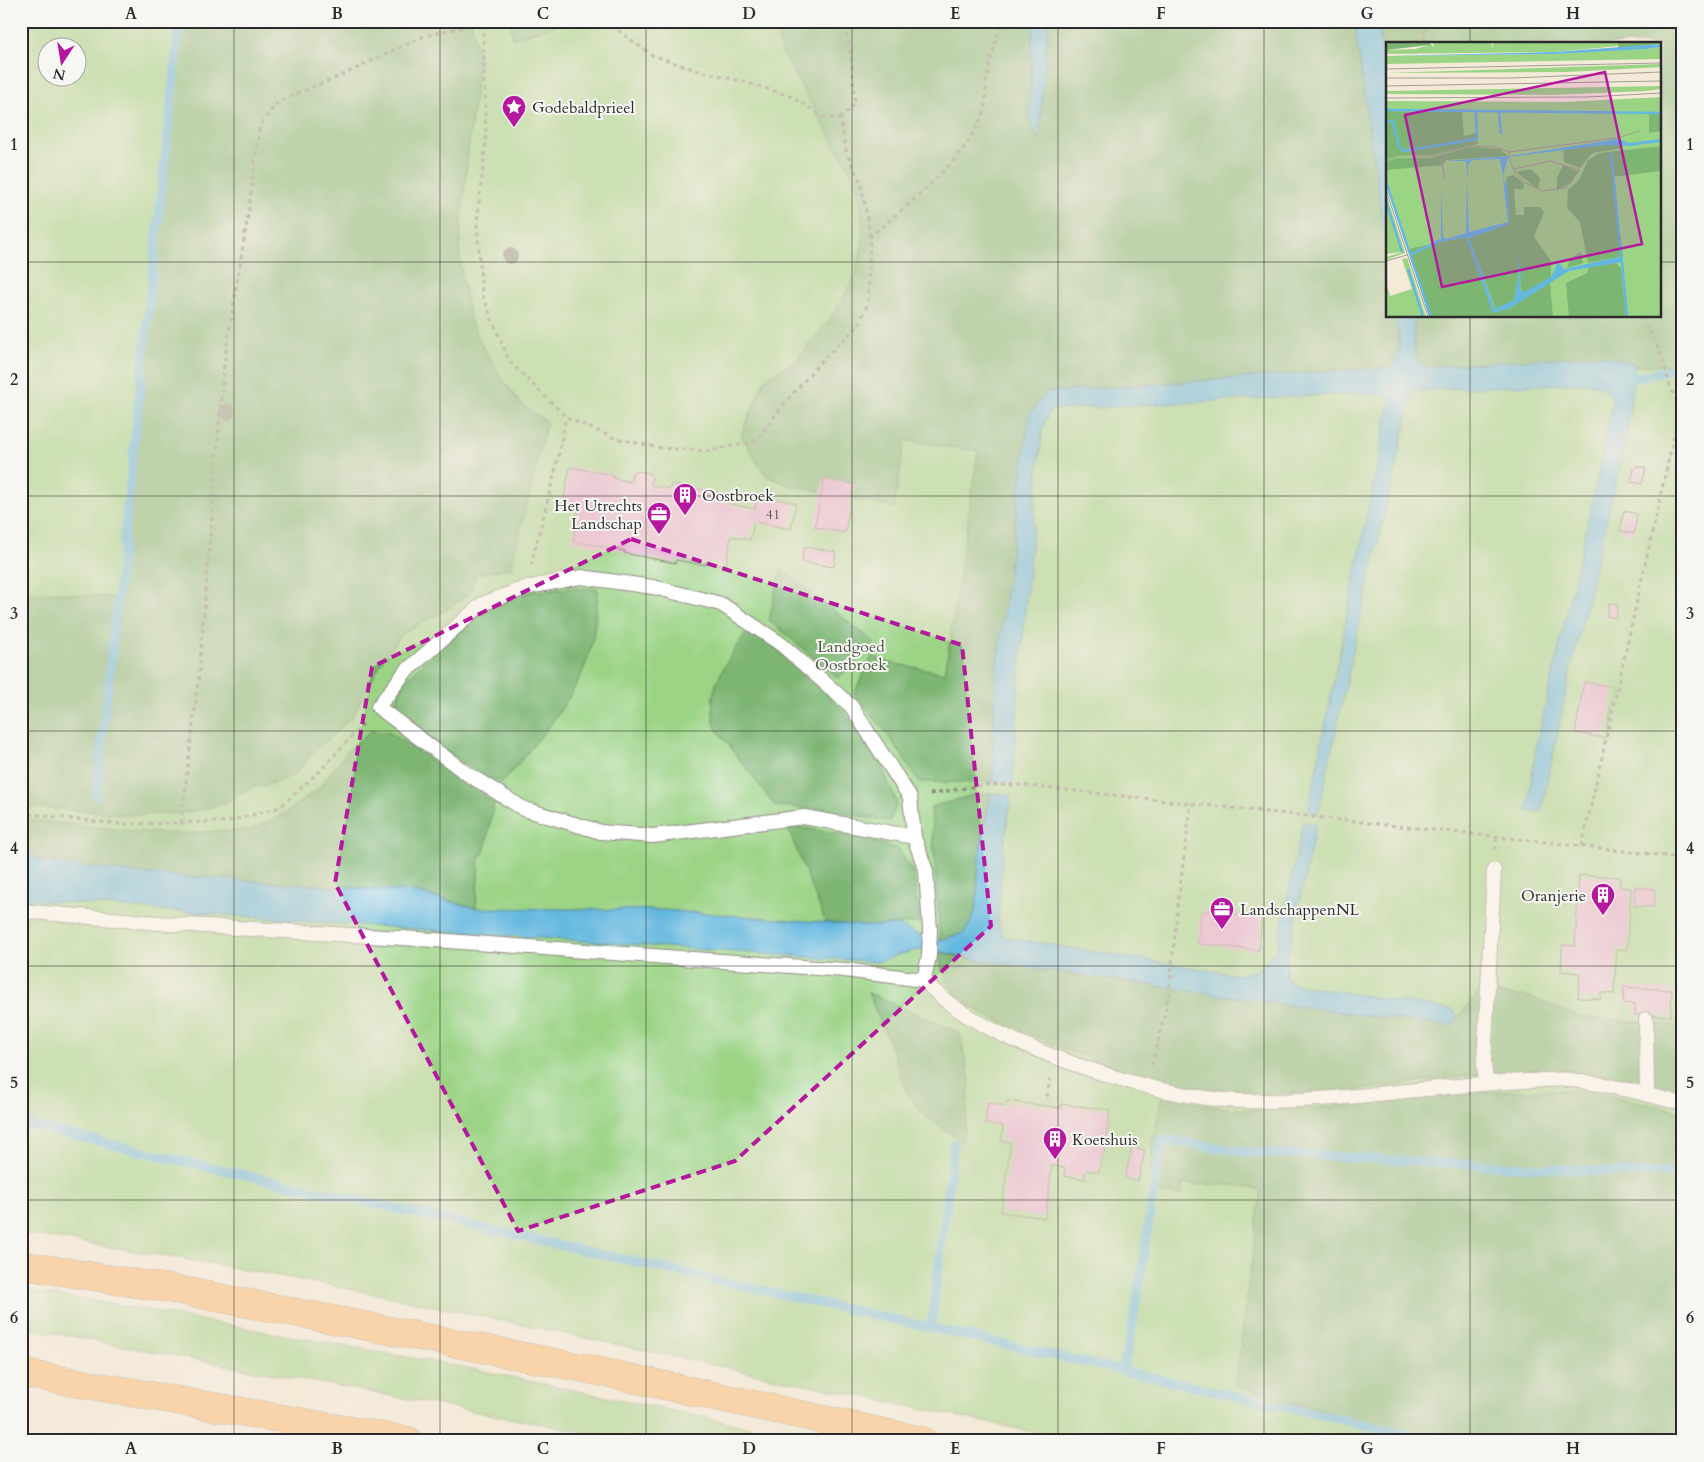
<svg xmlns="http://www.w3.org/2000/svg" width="1704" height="1462" font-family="Cardo,serif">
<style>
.green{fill:#9cd486;stroke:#648058;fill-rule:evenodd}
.forest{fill:#7db673;stroke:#54704f}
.water{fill:#64b8e0;stroke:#487286}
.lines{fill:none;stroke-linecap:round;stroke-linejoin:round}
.stream{stroke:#64b8e0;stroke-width:9}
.building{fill:#e3a2cd}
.lane-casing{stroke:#908a82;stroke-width:16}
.highway-casing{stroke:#908a82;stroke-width:29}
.path{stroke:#908a82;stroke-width:3;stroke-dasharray:4 4;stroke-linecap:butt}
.lane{stroke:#fff;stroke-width:14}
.highway{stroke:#febb71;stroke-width:28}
.tree{fill:#959886}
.marked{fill:none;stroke:#b5179e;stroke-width:4;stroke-dasharray:10 6;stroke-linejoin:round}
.grid{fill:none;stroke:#2b2b2b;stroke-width:1;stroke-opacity:0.55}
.labels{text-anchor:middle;stroke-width:4;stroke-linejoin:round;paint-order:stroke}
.number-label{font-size:14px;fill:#594954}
.poi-label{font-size:16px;fill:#2b2b2b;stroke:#f6f6f2;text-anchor:start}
.park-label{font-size:16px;fill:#475542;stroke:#f6f6f2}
.inset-river{fill:none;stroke:#64b8e0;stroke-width:2.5}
.inset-road{fill:none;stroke:#a49e93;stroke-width:1}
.view{fill:#b5179e;fill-opacity:0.15;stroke:#b5179e;stroke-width:2.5}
.inset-edge{fill:none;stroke:#2b2b2b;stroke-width:2.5}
.neatline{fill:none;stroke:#2b2b2b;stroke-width:2}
.grid-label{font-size:16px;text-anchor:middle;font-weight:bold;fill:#2b2b2b}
</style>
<rect width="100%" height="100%" fill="#f6f6f2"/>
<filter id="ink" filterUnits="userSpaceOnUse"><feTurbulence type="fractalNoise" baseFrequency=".02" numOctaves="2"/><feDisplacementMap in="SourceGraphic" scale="10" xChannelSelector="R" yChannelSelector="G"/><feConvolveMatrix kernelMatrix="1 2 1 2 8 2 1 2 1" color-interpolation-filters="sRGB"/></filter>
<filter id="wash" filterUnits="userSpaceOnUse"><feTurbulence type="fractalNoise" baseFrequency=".0096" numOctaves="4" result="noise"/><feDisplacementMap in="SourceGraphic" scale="20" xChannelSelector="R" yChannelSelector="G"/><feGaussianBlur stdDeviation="1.12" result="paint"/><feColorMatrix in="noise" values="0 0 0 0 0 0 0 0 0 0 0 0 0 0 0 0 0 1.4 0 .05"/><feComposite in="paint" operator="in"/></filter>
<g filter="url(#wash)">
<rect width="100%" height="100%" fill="#f4ead8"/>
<g class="green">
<path d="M21 21H1683V1441H1473L1139 1372 1232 1400 1441 1441H1075L377 1294 215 1264 21 1233ZM1388 44H1660V316H1388ZM48 48H78V78H48Z"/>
<polygon points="21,1290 112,1304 473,1369 816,1441 633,1441 21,1327"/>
</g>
<g class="forest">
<polygon points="179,21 471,21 479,61 468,151 459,251 464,288 470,319 481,343 501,377 521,404 547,422 511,568 476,574 470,594 444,611 403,633 382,661 352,717 314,752 294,775 268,785 252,787 228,801 208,808 182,813 132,815 21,806 21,590 121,598"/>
<polygon points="510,21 568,21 512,39"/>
<polygon points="773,21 1033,21 1029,120 1039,140 1048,21 1354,21 1388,261 1388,316 1396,316 1400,347 1393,367 1046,392 1030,414 1025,446 995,680 992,782 919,782 887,733 854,694 872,656 886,662 945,673 978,451 905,440 894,508 789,485 768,477 758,464 741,435 765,379 797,359 830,320 856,275 863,240 861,201 853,176 782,53"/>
<polygon points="1378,21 1683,21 1683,365 1426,367 1419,363 1415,352 1414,316 1660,316 1660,44 1388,44 1388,89"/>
<polygon points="781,569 875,643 838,678 769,620"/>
<path d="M572 588 598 589C596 611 595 633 589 654 574 704 534 743 502 783L485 776 435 745 394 708 403 683 429 657 470 620 500 604 530 592Z"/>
<path d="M749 629 811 677 847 716 879 761 897 803 890 821 822 809 775 806 715 727C713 715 711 703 714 691 720 669 736 648 749 629Z"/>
<polygon points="372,731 390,733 494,803 485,849 479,861 476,908 413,892 136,873 40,861 21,846 21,819 141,832 180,834 218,831 251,830 284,814 318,789 350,748"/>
<path d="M991 793C987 816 981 839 979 862 976 891 982 907 964 933L940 940 931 807 977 794Z"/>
<polygon points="787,826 856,836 898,849 913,872 920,923 871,926 826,923"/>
<path d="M939 952 982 961 1354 1014 1449 1026 1480 992 1530 997 1579 1017 1683 1026V1093C1639 1083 1594 1069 1549 1070 1490 1070 1432 1081 1374 1088 1294 1096 1214 1095 1136 1074 1098 1064 1063 1048 1027 1033 988 1017 942 1001 939 952Z"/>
<polygon points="868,993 960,1033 970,1080 966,1122 962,1142 923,1114 904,1088 893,1051"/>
<polygon points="1570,1090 1617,1097 1683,1112 1683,1441 1441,1441 1396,1431 1235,1386 1261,1190 1232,1185 1183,1184 1181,1195 1159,1193 1151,1173 1152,1146 1162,1096 1225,1108 1255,1110 1319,1108 1499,1091"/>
</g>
<g class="water">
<polygon points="1033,21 1048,21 1039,141 1029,120"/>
<polygon points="1354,21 1378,21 1388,89 1388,261"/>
<polygon points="1396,316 1414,316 1415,352 1419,363 1426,367 1600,355 1635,364 1626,440 1571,668 1541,812 1527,812 1536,747 1595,490 1613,398 1602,387 1590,383 1439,389 1413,392 1359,624 1318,813 1308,811 1391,397 1363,393 1050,410 1042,430 1019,676 1013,783 992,782 995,680 1025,446 1030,414 1046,392 1392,367 1400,347"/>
<path d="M991 793 1011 795 1003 854 998 923 1004 937 1238 975 1257 971 1277 949 1303 822 1316 824 1288 956 1286 976 1289 982 1298 985 1453 1010 1457 1016 1455 1023 1449 1026 1354 1014 982 961C962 957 943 951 923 950 908 950 891 958 877 962L316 922 21 899V847L40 861 136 873 413 892 476 908 663 910 871 926 897 925 922 936 940 940 964 933C982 907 976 891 979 862 981 839 987 816 991 793Z"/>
</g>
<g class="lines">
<g class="stream">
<polyline points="1633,378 1683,367"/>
<polyline points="96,796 180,21"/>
<polyline points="21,1123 169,1158 1438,1441"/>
<polyline points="931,1327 954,1144"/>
<polyline points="1122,1370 1131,1335 1162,1139 1246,1152 1634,1173 1683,1172"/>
</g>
</g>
<g id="blocks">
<g class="building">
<polygon points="1635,466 1646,468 1642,484 1631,482"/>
<polygon points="570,467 614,475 613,478 631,482 632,473 636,471 649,473 652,477 651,485 670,489 671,484 721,494 720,497 731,499 730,504 755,509 757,495 796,503 791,529 754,522 750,540 731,536 726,566 706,562 706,565 676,560 675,563 624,553 625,551 573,541 578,510 562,507"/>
<polygon points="824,478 854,484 845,533 815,527"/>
<polygon points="1624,511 1637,514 1634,534 1620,531"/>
<polygon points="804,547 836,552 834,567 802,562"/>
<polygon points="1609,603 1618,604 1616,618 1607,616"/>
<polygon points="1584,682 1614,687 1605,738 1575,733"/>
<polygon points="1579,875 1620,877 1620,887 1631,888 1627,950 1617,949 1614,994 1601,993 1601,999 1578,998 1580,973 1561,971 1562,945 1575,946"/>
<polygon points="1635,887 1655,889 1654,907 1634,906"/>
<polygon points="1201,911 1262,917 1259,950 1198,944"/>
<polygon points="1624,987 1672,990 1671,1016 1635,1015 1635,1004 1623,1003"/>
<polygon points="1007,1101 1061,1108 1061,1104 1110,1110 1104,1154 1102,1154 1099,1172 1086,1170 1085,1179 1064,1176 1065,1168 1052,1166 1045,1218 1001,1212 1011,1142 1001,1141 1003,1126 985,1124 988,1103 1006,1106"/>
<polygon points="1132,1147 1145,1150 1138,1181 1125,1178"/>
</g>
</g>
</g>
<g filter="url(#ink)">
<use href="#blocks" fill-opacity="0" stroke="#908a82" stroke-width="1"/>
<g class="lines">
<defs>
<g id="lane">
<path d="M914 837 804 817 653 836 601 832 524 809 466 773 378 707 405 672 482 604 525 588 581 577 653 587 721 604 781 644 851 706 910 797 914 837 926 871 930 930 929 956 924 980C954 1015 1009 1039 1052 1056 1108 1077 1181 1099 1241 1101 1293 1102 1344 1098 1396 1092 1439 1088 1483 1083 1526 1081 1541 1081 1556 1078 1570 1080 1608 1084 1646 1094 1683 1104"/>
<polyline points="21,911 170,924 434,940 844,970 924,980"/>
<polyline points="1646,1019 1647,1095"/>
<polyline points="1486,1083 1484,1063 1494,870"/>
</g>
<g id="highway">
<polyline points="21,1265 184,1291 588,1369 923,1441"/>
<polyline points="21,1373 409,1441"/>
</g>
</defs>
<use href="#lane" class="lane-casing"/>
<use href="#highway" class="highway-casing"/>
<g class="path">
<polyline points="605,21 652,55 696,70 745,82 790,96 826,118 840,119 847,154 861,183 870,236"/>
<polyline points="1424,21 1425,44"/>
<path d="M483 24 486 139 477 223 482 294 509 361 566 417 614 438 661 448 708 451 756 441 784 404 822 360 859 325 868 303 870 237C910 202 962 164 983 114 987 104 985 90 987 80 990 60 995 40 1003 21"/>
<polyline points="840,119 855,103 852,64 845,21"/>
<polyline points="531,565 555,472 566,417"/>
<polyline points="930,794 984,785 1020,785 1582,846 1680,409 1669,383 1662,356 1642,316"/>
<polyline points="21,813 117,824 181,823 230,821 280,807 320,771 363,724"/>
<polyline points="181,823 199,674 224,363 248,215 260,125 276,104 295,94 338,77 424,36 489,21"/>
<polyline points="1582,846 1683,858"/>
<polyline points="1495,850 1497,838"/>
<polyline points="1152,1065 1169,996 1178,902 1191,803"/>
<polyline points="1047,1097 1050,1079"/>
</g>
<use href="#lane" class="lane"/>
<use href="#highway" class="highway"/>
</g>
<g class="tree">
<circle cx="510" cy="256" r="8"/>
<circle cx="227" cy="412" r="8"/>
</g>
</g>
<path d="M0 0H1704V1462H0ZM631 539 962 645 991 926 735 1161 518 1231 335 883 372 667Z" fill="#f4ead8" fill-opacity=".55" fill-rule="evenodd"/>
<path class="marked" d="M631 539 962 645 991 926 735 1161 518 1231 335 883 372 667Z"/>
<path class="grid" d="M234 21V1441M440 21V1441M646 21V1441M852 21V1441M1058 21V1441M1264 21V1441M1470 21V44M21 262H1388M1660 262H1683M1470 316V1441M21 496H1683M21 731H1683M21 966H1683M21 1200H1683"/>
<defs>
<symbol id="sight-pin" viewBox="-11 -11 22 30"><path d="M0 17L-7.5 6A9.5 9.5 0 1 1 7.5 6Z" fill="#b5179e" stroke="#f6f6f2"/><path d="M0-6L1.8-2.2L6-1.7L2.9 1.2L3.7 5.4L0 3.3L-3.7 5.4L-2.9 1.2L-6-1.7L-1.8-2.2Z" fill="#fff"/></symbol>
<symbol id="building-pin" viewBox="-11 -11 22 30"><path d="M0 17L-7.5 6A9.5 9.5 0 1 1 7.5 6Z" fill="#b5179e" stroke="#f6f6f2"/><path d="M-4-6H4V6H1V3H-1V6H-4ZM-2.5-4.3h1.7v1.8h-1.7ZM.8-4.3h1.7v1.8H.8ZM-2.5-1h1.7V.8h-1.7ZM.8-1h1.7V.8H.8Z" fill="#fff"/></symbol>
<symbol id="office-pin" viewBox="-11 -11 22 30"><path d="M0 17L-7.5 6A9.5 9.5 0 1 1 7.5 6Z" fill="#b5179e" stroke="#f6f6f2"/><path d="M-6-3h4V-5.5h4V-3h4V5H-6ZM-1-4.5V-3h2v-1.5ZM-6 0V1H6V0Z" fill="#fff"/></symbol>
</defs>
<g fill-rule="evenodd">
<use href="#sight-pin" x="500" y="93" width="28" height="38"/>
<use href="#building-pin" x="671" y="481" width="28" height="38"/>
<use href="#office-pin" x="645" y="500" width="28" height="38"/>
<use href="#building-pin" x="1589" y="881" width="28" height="38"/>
<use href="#office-pin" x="1208" y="895" width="28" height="38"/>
<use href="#building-pin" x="1041" y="1125" width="28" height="38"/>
</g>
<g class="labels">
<g class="number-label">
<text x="773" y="519">41</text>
</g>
<g class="poi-label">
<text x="532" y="113">Godebaldprieel</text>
<text x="702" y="501">Oostbroek</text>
<text x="642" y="511" text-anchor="end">Het Utrechts<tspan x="642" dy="18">Landschap</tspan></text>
<text x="1586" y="901" text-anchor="end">Oranjerie</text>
<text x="1240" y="915">LandschappenNL</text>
<text x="1072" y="1145">Koetshuis</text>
</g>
<g class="park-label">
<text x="851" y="652">Landgoed<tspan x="851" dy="18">Oostbroek</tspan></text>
</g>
</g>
<g transform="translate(1386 42)">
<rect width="275" height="275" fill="#f4ead8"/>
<path d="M43 0 48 5 47 0H105L107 6V0H231L232 4 169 10 0 12V8L29 7 43 3ZM275 5V17L0 22V14L169 12ZM275 22V25L181 30 0 31ZM275 44V47L260 49 166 53 0 52V49ZM275 55V70H263L275 73V275H44L0 141V70L80 69H0V59L179 60ZM0 152 19 211 0 218V215L17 210 0 212ZM21 216 40 275H0V240L4 254 26 247 16 217Z" fill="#9cd486"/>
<path d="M0 0H43L44 3 0 8ZM231 0H275V2L233 6ZM0 69 76 70 78 94 90 91 92 102 44 113H15L0 117ZM263 70H275V89L263 91ZM230 102 237 106 206 111 194 126 178 120 177 107ZM275 104V129L227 135 237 214 202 221 194 180 181 166 182 148 193 138 202 118 214 111ZM83 105 113 107 122 114 60 118 57 123 0 128V120L11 116H44ZM177 123 192 129 185 141 171 148V136ZM145 127 154 136 152 147 130 130ZM128 133 138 142 137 147H128L130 173H138V165H154L158 170 148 195 165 219V235L141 250 135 249 132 214 133 231 128 258 110 268 83 196 123 182 120 135ZM80 195 107 271 124 266 164 240 167 275H43L22 207ZM195 210 197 221 181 226 184 217ZM230 221 235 226 240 275H183L180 241 201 231 203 225Z" fill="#7db673"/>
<path d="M275 2V5L259 7 169 12 0 14 169 10ZM233 97 243 101 275 97V100L244 104 218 103 122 115 117 134 114 117 86 118 82 123V138L80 119H59L124 114ZM117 135 122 147 123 182 83 196 109 267 128 258 133 231 130 212 135 230 134 248 138 250 165 235 172 220 178 227 237 214V220L183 229 124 266 107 271 80 195 55 200V145L57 195 60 197 80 191 81 139 83 190 122 180Z" fill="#64b8e0"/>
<path class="inset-river" d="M0 68 275 71M113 70 115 92M0 80 7 79 13 104 17 109 91 97 90 70M225 111 235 215M0 140 45 275M0 159 16 210M24 213 55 198M236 220 241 275M22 227 37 275"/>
<path class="inset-road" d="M0 27 275 21M0 36H126L275 30M0 44 275 39M0 56 202 55 275 51M123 110 231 96 253 89M54 112 59 137M0 119 12 114H45L83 104 109 105 123 110V116L129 131 138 140 156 149 179 146 194 128 164 119 128 127M0 148 42 275M0 219 21 213"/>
<path class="view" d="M219 30 256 202 56 245 19 73Z"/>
<rect width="275" height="275" class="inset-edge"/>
</g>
<rect width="1704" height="1462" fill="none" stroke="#f6f6f2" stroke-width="55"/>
<g transform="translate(62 62) rotate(192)"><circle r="24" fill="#f6f6f2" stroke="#a5a5a2"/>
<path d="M0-4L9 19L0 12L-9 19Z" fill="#b5179e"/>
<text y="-8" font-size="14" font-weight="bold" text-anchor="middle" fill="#2b2b2b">N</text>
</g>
<rect x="28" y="28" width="1648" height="1406" class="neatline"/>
<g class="grid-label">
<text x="131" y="19">A</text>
<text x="337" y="19">B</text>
<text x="543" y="19">C</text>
<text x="749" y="19">D</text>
<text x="955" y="19">E</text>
<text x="1161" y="19">F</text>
<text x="1367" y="19">G</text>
<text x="1573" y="19">H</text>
<text x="14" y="150">1</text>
<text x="1690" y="150">1</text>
<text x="14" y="385">2</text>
<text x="1690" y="385">2</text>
<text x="14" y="619">3</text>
<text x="1690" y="619">3</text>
<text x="14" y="854">4</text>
<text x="1690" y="854">4</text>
<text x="14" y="1088">5</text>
<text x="1690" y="1088">5</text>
<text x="14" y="1323">6</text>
<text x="1690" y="1323">6</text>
<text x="131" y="1454">A</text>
<text x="337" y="1454">B</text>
<text x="543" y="1454">C</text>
<text x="749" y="1454">D</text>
<text x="955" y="1454">E</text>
<text x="1161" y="1454">F</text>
<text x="1367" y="1454">G</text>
<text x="1573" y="1454">H</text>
</g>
</svg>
